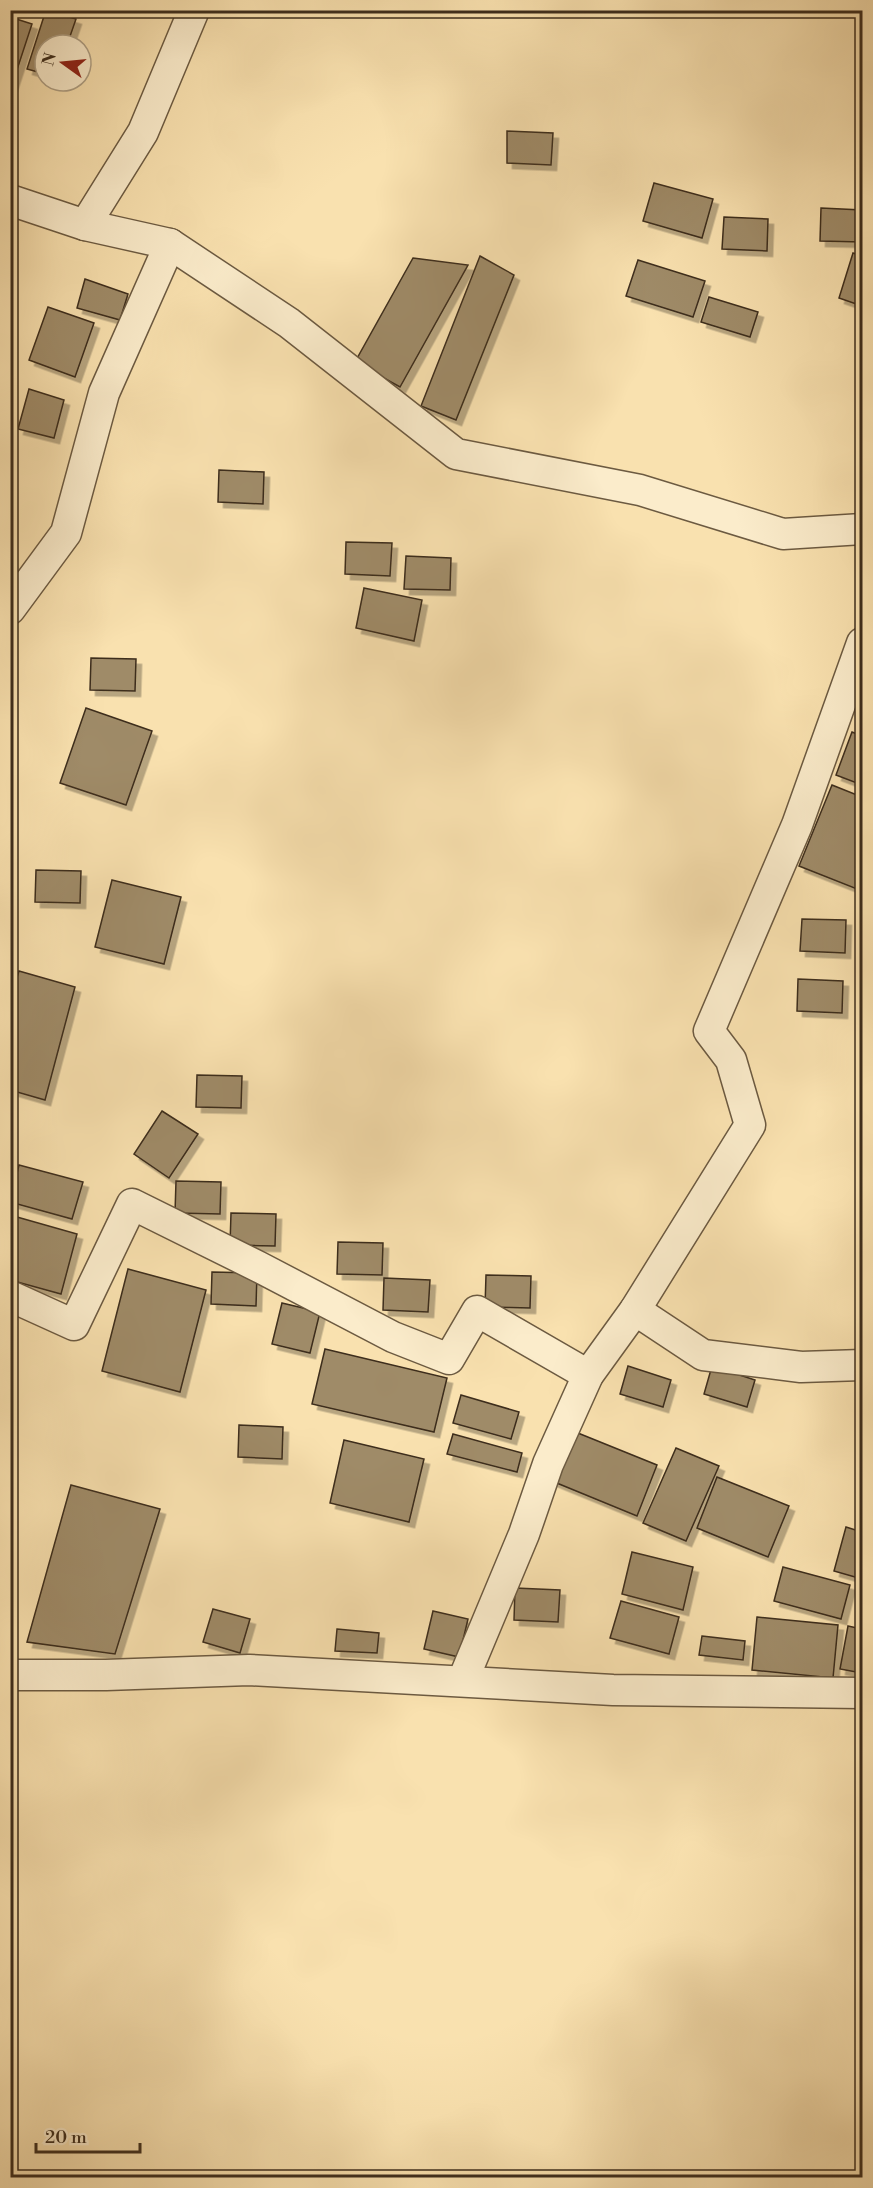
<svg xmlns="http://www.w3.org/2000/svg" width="873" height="2188" font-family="'Libre Bodoni',serif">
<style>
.building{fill:#9f8b68;stroke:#3d2d1c;stroke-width:1.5;filter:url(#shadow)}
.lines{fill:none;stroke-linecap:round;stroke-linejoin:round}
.street-casing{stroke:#6c5a41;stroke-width:33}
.street{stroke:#fbeccb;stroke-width:30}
</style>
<defs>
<filter id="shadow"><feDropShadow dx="5.5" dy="5.5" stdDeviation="0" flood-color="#0004"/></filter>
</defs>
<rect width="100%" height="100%" fill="#f9e1af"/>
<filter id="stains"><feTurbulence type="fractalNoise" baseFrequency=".00333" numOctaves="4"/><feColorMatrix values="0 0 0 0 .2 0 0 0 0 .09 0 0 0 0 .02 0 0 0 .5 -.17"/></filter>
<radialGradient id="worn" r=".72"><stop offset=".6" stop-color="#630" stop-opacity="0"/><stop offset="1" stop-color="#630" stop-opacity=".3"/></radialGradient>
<g class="building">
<polygon points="46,10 76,19 67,45 45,45 45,74 27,69"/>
<polygon points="10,17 32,24 10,91"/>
<polygon points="507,131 553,133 551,165 507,163"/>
<polygon points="654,183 713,199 702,238 643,221"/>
<polygon points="821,208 862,210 862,242 820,241"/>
<polygon points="724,217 768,219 767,251 722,249"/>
<polygon points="853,253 862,256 862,306 839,298"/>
<polygon points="480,256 514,275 456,420 421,406"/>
<polygon points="413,258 468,265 400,387 355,362"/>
<polygon points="638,260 705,281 693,317 626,296"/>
<polygon points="85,279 128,294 120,320 77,308"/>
<polygon points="709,297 758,312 750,337 701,322"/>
<polygon points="48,307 94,323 75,377 29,360"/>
<polygon points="29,389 64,400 54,438 18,429"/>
<polygon points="219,470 264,472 263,504 218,502"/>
<polygon points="346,542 392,543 390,576 345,574"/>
<polygon points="406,556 451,558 450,590 404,589"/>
<polygon points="364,588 422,600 414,641 356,628"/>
<polygon points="91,658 136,659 135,691 90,690"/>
<polygon points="86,708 152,731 126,805 60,783"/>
<polygon points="852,732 862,736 862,785 836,775"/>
<polygon points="832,785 862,797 862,891 799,866"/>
<polygon points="36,870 81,871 80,903 35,902"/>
<polygon points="112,880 181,897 164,964 95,947"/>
<polygon points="802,919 846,920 845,953 800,951"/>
<polygon points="19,971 75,987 45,1100 10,1090 10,1000"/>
<polygon points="798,979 843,981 842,1013 797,1011"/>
<polygon points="197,1075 242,1076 241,1108 196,1107"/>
<polygon points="162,1111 198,1134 169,1178 134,1154"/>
<polygon points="19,1165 83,1182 72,1219 10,1202"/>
<polygon points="176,1181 221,1182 220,1214 175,1213"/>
<polygon points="231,1213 276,1214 275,1246 230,1245"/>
<polygon points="10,1215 77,1234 61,1294 10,1280"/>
<polygon points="338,1242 383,1243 382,1275 337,1274"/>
<polygon points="128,1269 206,1290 180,1392 102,1371"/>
<polygon points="212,1272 257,1273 256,1306 211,1304"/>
<polygon points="486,1275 531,1276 530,1308 485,1307"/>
<polygon points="384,1278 430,1280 428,1312 383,1310"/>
<polygon points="282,1303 320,1312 310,1353 272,1344"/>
<polygon points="325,1349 447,1378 434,1432 312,1404"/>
<polygon points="628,1366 671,1380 663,1407 620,1394"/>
<polygon points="712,1366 755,1380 747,1407 704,1394"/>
<polygon points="461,1395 519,1412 511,1439 453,1423"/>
<polygon points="239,1425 283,1427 282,1459 238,1457"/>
<polygon points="568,1429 657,1465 637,1516 547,1479"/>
<polygon points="453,1434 522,1453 517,1472 447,1454"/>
<polygon points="344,1440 424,1459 409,1522 330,1503"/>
<polygon points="676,1448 719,1466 686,1541 643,1523"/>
<polygon points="717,1477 789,1506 768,1557 697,1528"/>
<polygon points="71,1485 160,1509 115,1654 27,1642"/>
<polygon points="846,1527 862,1532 862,1579 834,1571"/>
<polygon points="632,1552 693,1567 683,1610 622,1594"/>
<polygon points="783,1567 850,1585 841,1619 774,1601"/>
<polygon points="515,1588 560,1590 558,1622 514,1620"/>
<polygon points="621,1601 679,1617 669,1654 610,1638"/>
<polygon points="213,1609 250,1619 240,1653 203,1642"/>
<polygon points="433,1611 468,1619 459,1657 424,1649"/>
<polygon points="757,1617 838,1625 833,1678 752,1670"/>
<polygon points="848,1626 862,1629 862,1673 840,1669"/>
<polygon points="337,1629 379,1633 377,1653 335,1651"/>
<polygon points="702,1636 745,1641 743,1660 699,1655"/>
</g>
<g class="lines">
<defs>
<g id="street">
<polyline points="10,200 85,225 170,244 289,323 456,454 640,490 783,534 862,529"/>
<polyline points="85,225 143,132 194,10"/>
<polyline points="10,609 66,533 104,393 170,244"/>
<polyline points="10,1296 74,1325 132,1204 259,1267 393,1337 449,1359 477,1311 588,1375"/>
<polyline points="635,1310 703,1355 801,1367 862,1365"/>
<polyline points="10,1675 106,1675 249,1670 613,1690 862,1693"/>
<polyline points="463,1680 524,1534 548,1464 588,1375 635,1310 750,1125 731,1060 709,1031 797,825 862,643"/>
</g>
</defs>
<use href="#street" class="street-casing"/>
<use href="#street" class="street"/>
</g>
<rect width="873" height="2188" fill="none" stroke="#f9e1af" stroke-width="36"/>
<rect x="12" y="12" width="849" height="2164" fill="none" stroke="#3d2d1c" stroke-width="3"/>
<rect x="18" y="18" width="837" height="2152" fill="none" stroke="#3d2d1c" stroke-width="1.5"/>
<g transform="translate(63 63) rotate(285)"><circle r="28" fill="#fbeccb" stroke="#afa085" stroke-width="1.5"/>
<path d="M0-4.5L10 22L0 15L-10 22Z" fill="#8f2418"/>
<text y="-9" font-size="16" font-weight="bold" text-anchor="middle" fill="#3d2d1c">N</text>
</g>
<path d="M36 2143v9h104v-9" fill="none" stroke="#3d2d1c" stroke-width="3"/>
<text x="45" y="2143" font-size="18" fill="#3d2d1c" stroke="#fbeccb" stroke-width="4.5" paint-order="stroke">20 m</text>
<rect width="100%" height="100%" filter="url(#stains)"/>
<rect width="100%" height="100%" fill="url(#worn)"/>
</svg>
